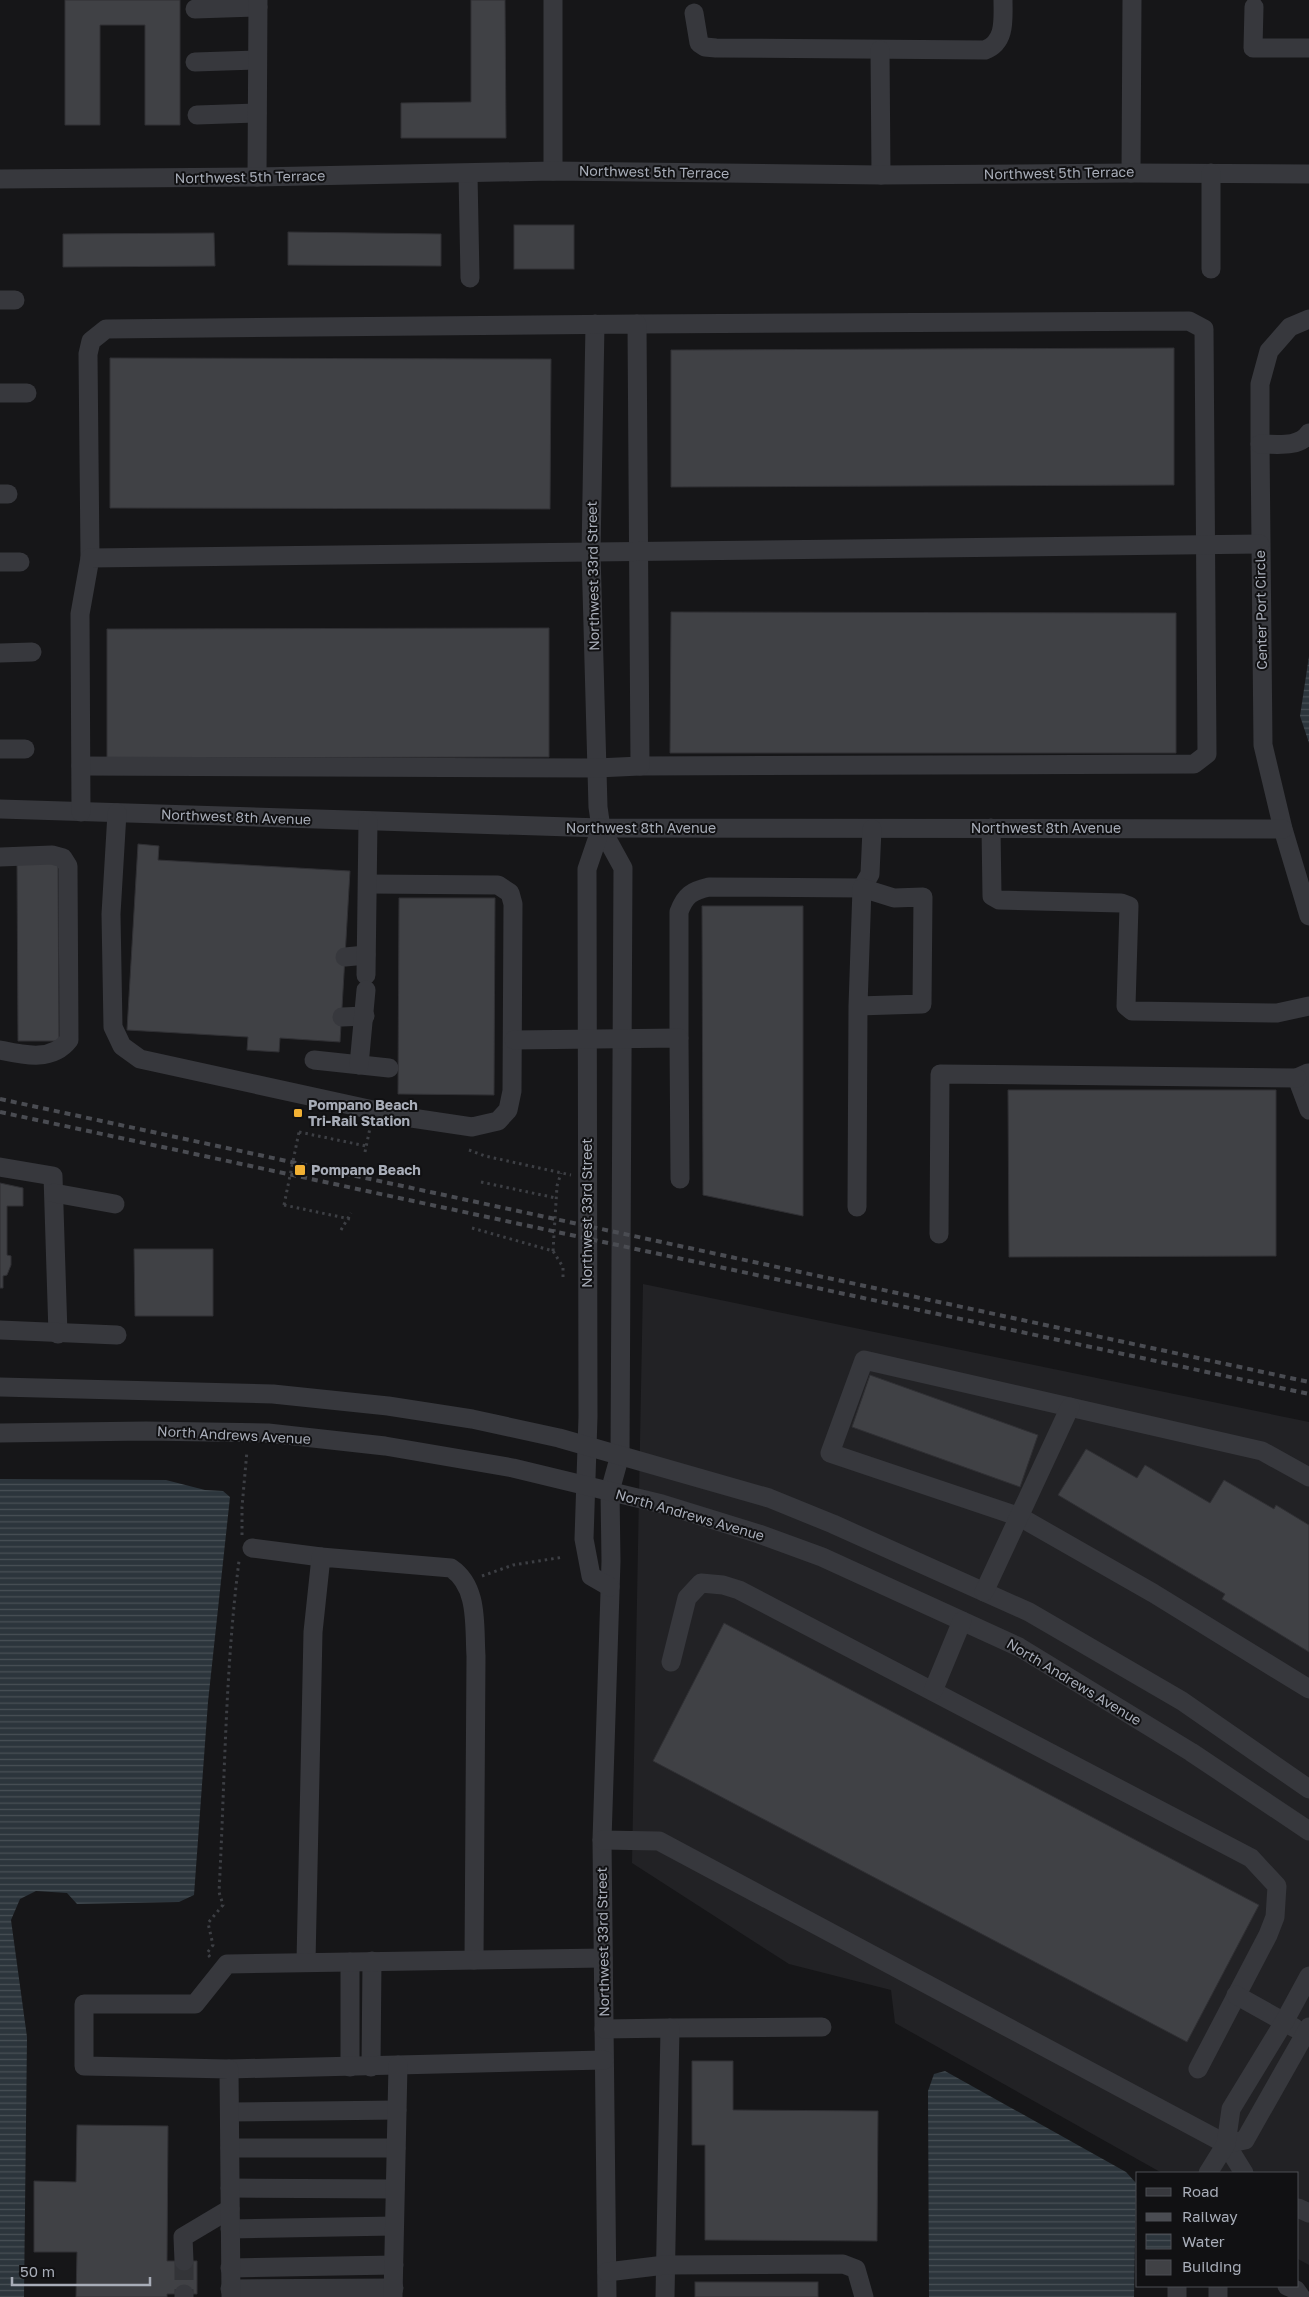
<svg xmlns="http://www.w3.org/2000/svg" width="1309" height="2297" font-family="'Golos Text',sans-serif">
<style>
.built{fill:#222225}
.water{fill:url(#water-rules)}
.building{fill:#404145;stroke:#303034}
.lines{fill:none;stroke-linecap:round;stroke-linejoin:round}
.minor-tunnel{stroke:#333438;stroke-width:19;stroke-dasharray:19 9;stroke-linecap:butt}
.path{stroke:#3d3f44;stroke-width:3;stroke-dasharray:2.5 4;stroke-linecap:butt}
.minor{stroke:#37383d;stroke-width:19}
.rail{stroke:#4a4c52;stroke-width:4;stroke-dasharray:6 5;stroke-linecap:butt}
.path-bridge{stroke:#3d3f44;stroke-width:3;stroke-dasharray:2.5 4;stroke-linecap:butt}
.poi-dot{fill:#f2b134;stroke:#111113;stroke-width:2}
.labels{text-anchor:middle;stroke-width:4;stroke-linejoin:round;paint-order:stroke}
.street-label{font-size:14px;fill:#a8adb8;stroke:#111113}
.poi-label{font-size:14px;font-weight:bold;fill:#a8adb8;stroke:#111113;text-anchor:start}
</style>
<defs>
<pattern id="water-rules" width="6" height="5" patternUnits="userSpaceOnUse" patternTransform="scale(1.25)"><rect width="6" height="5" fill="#2c353c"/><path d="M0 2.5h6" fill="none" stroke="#485056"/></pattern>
</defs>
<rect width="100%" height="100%" fill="#161618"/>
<polygon class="built" points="643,1284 1309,1422 1309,2265 1298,2259 1298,2173 1162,2173 895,2023 891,1990 789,1964 632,1863"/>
<g class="water">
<polygon points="1309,656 1309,743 1300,716"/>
<polygon points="0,1479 166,1480 205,1490 223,1491 230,1497 208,1702 194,1895 179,1902 77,1904 67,1893 36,1891 20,1899 11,1920 27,2037 24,2297 0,2297"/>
<polygon points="945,2071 1126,2172 1136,2183 1134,2297 929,2297 928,2091 934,2074"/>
</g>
<g class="building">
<polygon points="65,0 180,0 180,125 145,125 145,25 100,25 100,125 65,125"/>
<polygon points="471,0 505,0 506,138 401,138 401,103 471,102"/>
<rect x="514" y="225" width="60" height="44"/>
<polygon points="288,232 441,234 441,266 288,265"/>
<polygon points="214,233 215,266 63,267 63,234"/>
<polygon points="1174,348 1174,485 671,487 671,350"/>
<polygon points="110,358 551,359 550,509 110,508"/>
<polygon points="671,612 1176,613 1176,753 670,753"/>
<polygon points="549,628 549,757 107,758 107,629"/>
<polygon points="138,844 159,846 158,860 350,871 340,1042 280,1038 279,1052 247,1050 248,1037 127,1030"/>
<polygon points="17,863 58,863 59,1041 18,1041"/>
<polygon points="399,898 495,898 494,1095 398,1094"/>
<polygon points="702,906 803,906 803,1216 703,1195"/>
<polygon points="1008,1090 1276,1090 1276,1256 1009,1257"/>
<polygon points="0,1183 23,1188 23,1206 7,1206 7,1255 11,1256 11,1265 7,1275 3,1276 3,1288 0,1288"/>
<polygon points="134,1249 213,1249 213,1316 135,1316"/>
<polygon points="870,1375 1038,1435 1020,1487 852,1427"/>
<polygon points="1086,1449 1137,1478 1145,1465 1210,1503 1224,1480 1274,1509 1276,1505 1309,1525 1309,1652 1222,1599 1225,1594 1058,1495"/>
<polygon points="724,1623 1259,1905 1187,2042 653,1761"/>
<polygon points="692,2061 733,2061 733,2110 878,2111 877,2241 705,2240 705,2145 692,2145"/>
<polygon points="77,2125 168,2126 167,2261 197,2261 197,2294 167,2294 167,2297 76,2297 77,2252 34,2252 34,2181 76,2182"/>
<rect x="695" y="2282" width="123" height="15"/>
</g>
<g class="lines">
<polyline class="minor-tunnel" points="184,2261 184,2294"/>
<g class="path">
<polyline points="299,1132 366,1146"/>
<polyline points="469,1150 485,1156 571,1175"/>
<polyline points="365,1152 370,1128"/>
<polyline points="481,1182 556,1198"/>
<polyline points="284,1205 350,1219"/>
<polyline points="472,1228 553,1251 563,1267 563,1278"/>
<polyline points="341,1230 351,1213"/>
<polyline points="553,1251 557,1186 561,1173"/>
<polyline points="242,1535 242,1507 247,1451"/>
<polyline points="482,1576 513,1565 564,1557"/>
<path d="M210 1957 207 1953 213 1945 208 1923 223 1905 219 1892C225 1781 225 1671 239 1561"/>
</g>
<g class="minor">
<polyline points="1254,7 1253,48 1309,48"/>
<polyline points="195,9 258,7"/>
<path d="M694 13 699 43 705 47 716 48 985 50C1006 42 1003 19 1003 0"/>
<polyline points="880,50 881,175"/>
<polyline points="195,62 257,60"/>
<polyline points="197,115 257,113"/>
<polyline points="553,171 553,0"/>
<polyline points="1131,173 1132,0"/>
<polyline points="468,174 470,278"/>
<polyline points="257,177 258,0"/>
<polyline points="0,179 257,177 553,171 881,175 1131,173 1309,174"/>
<polyline points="1211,269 1211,173"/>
<polyline points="0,300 15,300"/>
<polyline points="1309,319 1290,327 1269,351 1260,384 1260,444 1263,745 1283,829 1309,916"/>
<polyline points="595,324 591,553 598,807 601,828 623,868 620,1455 610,1491 611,1561 602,1840 607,2297"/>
<polyline points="637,324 1189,321 1204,329 1207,754 1194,764 640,766"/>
<polyline points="0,393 27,393"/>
<path d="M1260 444C1276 444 1300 448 1309 433"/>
<polyline points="0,494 8,494"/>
<polyline points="0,562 20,562"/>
<polyline points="0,653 32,652"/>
<polyline points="0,749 25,749"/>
<polyline points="81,766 597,768 640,766 637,324 106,329 91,341 88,354 90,558"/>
<polyline points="0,809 601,828 1283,829"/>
<polyline points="81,812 80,614 90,558 1260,544"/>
<polyline points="117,813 111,914 113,1027 122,1046 140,1059 405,1117 472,1127 498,1121 508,1110 512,1091 513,904 510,893 498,885 368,884"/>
<polyline points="601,828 587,869 588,1417 584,1539 591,1576 610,1587"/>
<polyline points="991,828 992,896 999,900 1121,903 1129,906 1126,1006 1132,1011 1277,1013 1309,1006"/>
<path d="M0 857 52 855 63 858 68 866 69 1040C52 1062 24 1055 0 1050"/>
<polyline points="345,957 366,955"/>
<polyline points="366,975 368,821"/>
<polyline points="342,1017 365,1016"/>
<path d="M679 1038V912C685 895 692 891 709 887L862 888 870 874 872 829"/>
<polyline points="514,1040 679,1038 680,1179"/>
<polyline points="314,1060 389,1068"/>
<polyline points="359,1065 366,990"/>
<polyline points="1308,1073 1297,1078 1309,1110"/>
<polyline points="0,1167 53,1176 58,1334"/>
<polyline points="54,1193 115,1204"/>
<polyline points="857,1207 858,1006 862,888 894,898 923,897 922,1004 858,1006"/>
<polyline points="939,1234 940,1074 1297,1078"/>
<polyline points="0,1330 117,1335"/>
<polyline points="0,1387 273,1394 388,1406 472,1419 559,1438 769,1498 833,1524 1029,1612 1182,1701 1309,1789"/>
<polyline points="0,1433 146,1431 268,1433 385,1446 513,1468 662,1504 759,1534 822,1557 1019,1647 1191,1752 1309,1831"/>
<polyline points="1309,1477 1262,1451 864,1360 830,1453 1020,1517 1153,1593 1309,1689"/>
<polyline points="252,1548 321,1557"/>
<polyline points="984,1592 1070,1407"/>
<polyline points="671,1662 687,1598 701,1583 723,1585 739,1590 1251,1858 1277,1886 1275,1917 1268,1935 1198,2069"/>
<polyline points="933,1691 962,1621"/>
<polyline points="602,1840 659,1841 1226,2144 1244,2173"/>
<path d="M306 1962 313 1632 321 1557 451 1568C479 1587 474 1626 476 1656L474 1960"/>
<polyline points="1236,1995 1295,2028"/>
<polyline points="670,2028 822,2027"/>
<polyline points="604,2029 670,2028 665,2297"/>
<polyline points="350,2067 350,1962"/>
<polyline points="371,2067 372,1961"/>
<polyline points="229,2069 604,2060"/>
<polyline points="230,2112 397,2110"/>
<polyline points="1226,2144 1245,2140 1309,2027"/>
<polyline points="230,2148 396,2148"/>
<polyline points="1208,2173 1226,2144 1231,2109 1284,2022 1309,1976"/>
<polyline points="230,2188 395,2189"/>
<polyline points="1298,2208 1309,2213"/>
<polyline points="230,2229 394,2226"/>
<polyline points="184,2261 183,2237 230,2209"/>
<polyline points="230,2268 394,2265"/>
<polyline points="607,2272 665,2265 843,2264 856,2269 864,2297"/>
<polyline points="1218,2286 1218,2297"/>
<polyline points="1287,2286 1296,2290 1301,2297"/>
<polyline points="230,2289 394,2288"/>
<polyline points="184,2297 184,2294"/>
<polyline points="231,2297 229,2069 84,2066 84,2004 195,2004 227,1964 603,1958"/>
<polyline points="393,2297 398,2065"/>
<polyline points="1177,2297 1177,2286"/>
</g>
<g class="rail">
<polyline points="0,1099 1309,1382"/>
<polyline points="0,1112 1309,1394"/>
</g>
<polyline class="path-bridge" points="284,1205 299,1132"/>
</g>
<g class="poi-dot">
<rect x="293" y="1108" width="10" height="10" rx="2.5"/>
<rect x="294" y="1164" width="12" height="12" rx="2.5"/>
</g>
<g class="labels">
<g class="street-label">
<text transform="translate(654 172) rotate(1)" y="5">Northwest 5th Terrace</text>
<text transform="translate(1059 173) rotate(-1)" y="5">Northwest 5th Terrace</text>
<text transform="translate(250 177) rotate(-1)" y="5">Northwest 5th Terrace</text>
<text transform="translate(593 576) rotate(-91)" y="5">Northwest 33rd Street</text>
<text transform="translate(1261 610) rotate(-91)" y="5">Center Port Circle</text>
<text transform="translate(236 817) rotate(2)" y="5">Northwest 8th Avenue</text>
<text x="641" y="833">Northwest 8th Avenue</text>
<text x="1046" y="833">Northwest 8th Avenue</text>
<text transform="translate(587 1213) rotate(-90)" y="5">Northwest 33rd Street</text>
<text transform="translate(234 1435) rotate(3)" y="5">North Andrews Avenue</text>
<text transform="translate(690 1515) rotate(16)" y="5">North Andrews Avenue</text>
<text transform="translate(1074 1682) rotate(31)" y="5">North Andrews Avenue</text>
<text transform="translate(603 1942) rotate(-91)" y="5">Northwest 33rd Street</text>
</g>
<g class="poi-label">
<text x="308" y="1110">Pompano Beach<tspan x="308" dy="16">Tri-Rail Station</tspan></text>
<text x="311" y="1175">Pompano Beach</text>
</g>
</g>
<rect x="1136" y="2172" width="162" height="115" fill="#111113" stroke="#4d4f55"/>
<rect x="1146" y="2188" width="25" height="8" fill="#37383d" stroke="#4d4f55"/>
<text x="1182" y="2197" font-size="15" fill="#a8adb8">Road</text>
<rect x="1146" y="2213" width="25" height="8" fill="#4a4c52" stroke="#4d4f55"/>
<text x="1182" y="2222" font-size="15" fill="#a8adb8">Railway</text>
<rect x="1146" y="2234" width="25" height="15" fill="url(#water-rules)" stroke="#4d4f55"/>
<text x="1182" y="2247" font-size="15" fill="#a8adb8">Water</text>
<rect x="1146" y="2260" width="25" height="15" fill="#404145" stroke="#4d4f55"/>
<text x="1182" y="2272" font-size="15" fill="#a8adb8">Building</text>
<path d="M12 2277v8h138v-8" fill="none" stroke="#a8adb8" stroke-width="2.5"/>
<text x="20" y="2277" font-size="15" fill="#a8adb8" stroke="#111113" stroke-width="4" paint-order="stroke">50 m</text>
</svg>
